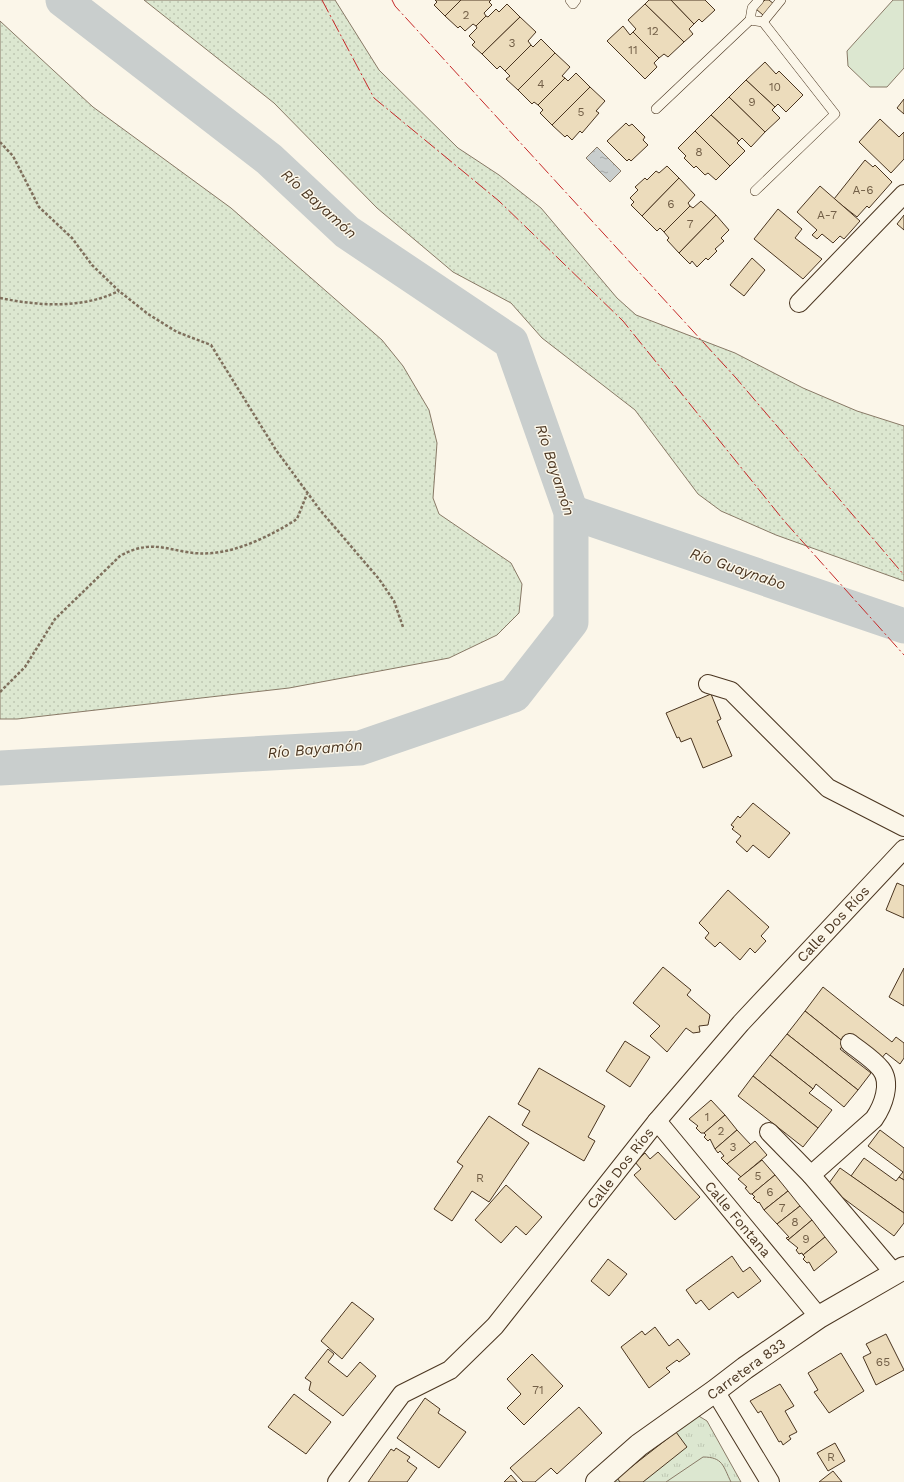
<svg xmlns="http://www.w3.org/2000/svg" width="904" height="1482" font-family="'Work Sans',sans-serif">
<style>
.grass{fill:url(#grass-dots);stroke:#887966}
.park{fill:url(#park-tufts);stroke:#887966}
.pitch{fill:#dce7d0;stroke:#887966}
.water{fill:url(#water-ripples);stroke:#887966}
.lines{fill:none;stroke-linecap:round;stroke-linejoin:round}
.river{stroke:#c9cecd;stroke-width:35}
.building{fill:#ecdcbc;stroke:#4a3520}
.lane-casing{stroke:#4a3520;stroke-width:10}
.street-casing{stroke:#4a3520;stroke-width:20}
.secondary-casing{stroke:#4a3520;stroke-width:24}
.path{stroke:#7f6f5c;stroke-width:2.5;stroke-dasharray:3 2;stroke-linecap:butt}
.lane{stroke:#fbf6e9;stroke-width:9}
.street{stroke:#fbf6e9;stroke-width:18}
.secondary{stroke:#fbf6e9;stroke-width:22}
.power{stroke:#c62828;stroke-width:1;stroke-dasharray:14 3 2 3;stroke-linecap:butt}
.labels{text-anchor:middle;stroke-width:3;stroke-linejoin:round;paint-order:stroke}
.number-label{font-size:12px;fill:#725f47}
.street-label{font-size:14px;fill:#4a3520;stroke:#fbf6e9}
.water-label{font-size:15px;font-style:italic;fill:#4a3520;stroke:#fbf6e9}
</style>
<defs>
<pattern id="grass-dots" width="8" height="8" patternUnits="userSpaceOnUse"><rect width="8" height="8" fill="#dce7d0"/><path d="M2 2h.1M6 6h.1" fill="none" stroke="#bec7b2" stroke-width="1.8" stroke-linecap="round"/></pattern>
<pattern id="park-tufts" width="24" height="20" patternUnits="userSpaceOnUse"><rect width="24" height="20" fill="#dce7d0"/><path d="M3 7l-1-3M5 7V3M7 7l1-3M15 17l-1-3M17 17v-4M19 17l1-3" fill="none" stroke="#bec7b2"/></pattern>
<pattern id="water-ripples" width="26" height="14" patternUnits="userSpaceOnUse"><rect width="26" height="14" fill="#c9cecd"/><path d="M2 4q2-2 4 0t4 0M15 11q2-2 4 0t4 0" fill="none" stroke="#a5a8a6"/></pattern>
</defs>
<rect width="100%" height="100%" fill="#fbf6e9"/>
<g class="grass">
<polygon points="144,0 335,0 379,70 458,148 499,175 541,208 617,298 636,315 735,353 803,388 857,411 904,426 904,581 776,535 721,511 698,494 635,410 542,338 511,303 453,272 377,208 274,103"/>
<polygon points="0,21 93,107 231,208 382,340 403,366 429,410 437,443 433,498 439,514 511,563 522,584 519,613 497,635 449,658 289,688 17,719 0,719"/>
</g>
<polygon class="park" points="697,1415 707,1421 741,1482 612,1482 681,1422"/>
<g class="pitch">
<polygon points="893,0 904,0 904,68 887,87 870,87 848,66 847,51"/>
<path d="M703 1457C723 1457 723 1466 731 1482H666Z"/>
</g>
<polygon class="water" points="597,147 621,171 610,182 586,158"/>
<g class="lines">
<g class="river">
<polyline points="571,512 904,626"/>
<polyline points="0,768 360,748 514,695 571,622 571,512 511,342 347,232 269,159 63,0"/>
</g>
</g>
<g class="building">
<polygon points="435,0 461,0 445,16 434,5 437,2"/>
<polygon points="461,0 491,0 489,2 492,5 484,13 486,16 476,26 473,24 465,31 460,26 458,28 445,16"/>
<polygon points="649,0 671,0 694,24 689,29 693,34 684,42 645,4"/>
<polygon points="671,0 705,0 715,10 702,22 699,19 694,24"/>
<polygon points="765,0 769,0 774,4 763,15 756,9"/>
<polygon points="507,4 520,17 482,54 472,45 475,42 469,36 477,28 476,26 486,16 488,17 496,9 499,12"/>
<polygon points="645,4 684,42 668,57 664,54 659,58 633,32 636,29 628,20"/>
<polygon points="520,17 536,32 528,41 531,45 505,71 500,66 497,69 482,54"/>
<polygon points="623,26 630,35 633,32 659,58 654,63 657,67 645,79 607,41"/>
<polygon points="541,39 555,53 518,90 506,79 510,76 505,71 531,45 533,47"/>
<polygon points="555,53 570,67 562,76 565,78 538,105 534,102 532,104 518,90"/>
<polygon points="765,62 776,74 779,71 803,95 786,112 778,104 775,107 746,80"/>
<polygon points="576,73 590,87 552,125 540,113 543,110 538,105 565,78 568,81"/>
<polygon points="746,80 775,107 772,110 780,118 765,132 729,97"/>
<polygon points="590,87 605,101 596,111 599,113 582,133 580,131 572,140 567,135 565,137 552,125"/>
<polygon points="729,97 765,132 751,147 742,138 739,141 711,115"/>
<polygon points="904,99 904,114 897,108"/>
<polygon points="711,115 739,141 737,143 745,151 730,166 695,131"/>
<polygon points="880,119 899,137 904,132 904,159 891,173 859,142"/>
<polygon points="626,123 629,126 632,124 645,137 643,140 648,145 631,161 629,159 627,161 607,141"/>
<polygon points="695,131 730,166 716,180 708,173 705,175 696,166 694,168 684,158 686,156 678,148"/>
<polygon points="865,160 873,167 875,165 892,182 869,208 867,206 857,217 834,199"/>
<polygon points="667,166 679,178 642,216 631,205 634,202 630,198 638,190 635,187 645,178 647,180 656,171 659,173"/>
<polygon points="679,178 695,195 688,203 690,206 664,232 660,228 657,231 642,216"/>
<polygon points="820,186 860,221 844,239 840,236 833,243 822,234 817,239 812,235 817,230 797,212"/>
<polygon points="701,201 716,215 679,253 667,240 669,238 664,232 690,206 693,208"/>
<polygon points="778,209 802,229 795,238 822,259 803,279 754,239"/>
<polygon points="716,215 729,230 721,238 724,241 715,249 717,251 708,260 706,258 697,267 692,261 690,264 679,253"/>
<polygon points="904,215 904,230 897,224"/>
<polygon points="752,258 765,270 744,296 730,285"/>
<polygon points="711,694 721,719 717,721 732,756 703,768 691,738 681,742 679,737 677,738 666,713"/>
<polygon points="753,803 790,833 769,858 753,845 747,852 736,842 741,836 732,829 734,827 731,825 738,816 740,818"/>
<polygon points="897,883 904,886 904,918 886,910"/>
<polygon points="728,890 769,927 761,936 766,941 755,953 750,948 740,960 720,942 715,947 705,938 709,933 699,923"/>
<polygon points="663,967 691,990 687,995 710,1015 708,1025 699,1026 700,1032 693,1033 686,1028 667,1052 650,1036 660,1026 633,1003"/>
<polygon points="904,968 904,1006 889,997"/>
<polygon points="823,987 892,1042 896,1037 904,1043 904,1058 900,1064 886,1053 879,1061 845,1043 805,1011"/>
<polygon points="805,1011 845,1043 840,1049 871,1073 858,1090 787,1034"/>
<polygon points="787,1034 858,1090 844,1107 816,1084 813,1089 770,1055"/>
<polygon points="625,1041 650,1057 630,1087 606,1071"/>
<polygon points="770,1055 813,1089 809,1093 832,1110 818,1128 753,1076"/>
<polygon points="539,1068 605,1106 588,1137 595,1141 584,1161 522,1125 530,1111 518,1104"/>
<polygon points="753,1076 818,1128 803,1147 738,1096"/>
<polygon points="711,1100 725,1115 704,1133 701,1133 696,1128 698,1126 689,1119"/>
<polygon points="725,1115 737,1130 715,1149 710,1139 708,1141 704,1137 706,1135 704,1133"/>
<polygon points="489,1116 529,1143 489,1202 472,1191 452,1221 434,1209 463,1166 457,1162"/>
<polygon points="737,1130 751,1145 727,1164 721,1158 724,1156 720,1151 718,1153 715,1149"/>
<polygon points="880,1130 904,1148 904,1180 899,1177 903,1172 868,1146"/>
<polygon points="755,1141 767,1155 741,1177 727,1164"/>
<polygon points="658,1152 700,1197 675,1220 634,1175 641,1169 635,1162 645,1153 650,1159"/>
<polygon points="864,1158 896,1181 899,1177 904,1180 904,1213 851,1176"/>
<polygon points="762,1160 775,1175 752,1194 750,1194 745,1188 747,1187 738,1179"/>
<polygon points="840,1168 904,1213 904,1223 894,1236 827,1186"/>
<polygon points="775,1175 788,1191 764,1210 759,1202 758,1203 753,1198 755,1197 752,1194"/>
<polygon points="506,1185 542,1217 526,1235 516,1226 501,1243 475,1220"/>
<polygon points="788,1191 800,1206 777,1224 764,1210"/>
<polygon points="800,1206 812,1220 788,1240 786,1238 789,1237 777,1224"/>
<polygon points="812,1220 825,1237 803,1255 802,1253 799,1254 796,1250 798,1248 788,1240"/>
<polygon points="825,1237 837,1252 814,1271 809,1262 807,1263 803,1259 805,1257 803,1255"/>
<polygon points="732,1256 743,1272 750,1267 761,1281 738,1298 733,1292 709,1310 701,1300 696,1304 686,1290"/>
<polygon points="608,1259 627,1274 609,1296 591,1281"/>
<polygon points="352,1302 374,1319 342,1359 321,1341"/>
<polygon points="655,1327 669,1346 678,1339 690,1354 679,1362 677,1360 666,1368 670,1372 649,1388 621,1347 642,1331 645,1335"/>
<polygon points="886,1334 904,1370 876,1385 863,1357 871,1353 866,1344"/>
<polygon points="328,1349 334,1354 328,1362 347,1377 360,1362 376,1376 343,1416 309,1390 311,1382 305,1378"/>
<polygon points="841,1353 864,1391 829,1413 814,1392 818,1390 808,1373"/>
<polygon points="532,1354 563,1386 524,1425 507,1408 521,1394 507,1379"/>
<polygon points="780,1384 794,1406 785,1411 797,1432 789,1436 791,1439 783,1445 781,1441 779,1442 761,1411 758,1413 750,1401"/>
<polygon points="294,1394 331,1422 306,1454 268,1427"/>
<polygon points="425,1398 440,1409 438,1413 466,1432 439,1468 397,1438"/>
<polygon points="579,1407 602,1433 557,1474 551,1468 535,1482 523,1482 510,1468"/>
<polygon points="676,1432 687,1447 643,1482 620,1482 617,1478"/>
<polygon points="835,1443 845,1461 828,1471 817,1453"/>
<polygon points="396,1448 410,1457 407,1461 417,1468 407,1482 368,1482 391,1449 394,1451"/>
<polygon points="833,1471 842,1482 819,1482"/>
<polygon points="511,1475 517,1482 504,1482"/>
</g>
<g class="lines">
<defs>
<g id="lane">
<polyline points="570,0 573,4 576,0"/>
<polyline points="759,0 752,8 750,20 763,22 781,0"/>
<polyline points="656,109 750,20"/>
<polyline points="755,191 835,114 763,22"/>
</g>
<g id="street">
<polyline points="799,303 904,194"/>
<polyline points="708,684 731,691 828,788 904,827"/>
<polyline points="657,1121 819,1317"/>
<polyline points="769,1132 811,1175 894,1273"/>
<path d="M811 1175 874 1119C883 1106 892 1083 881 1069 873 1059 860 1051 850 1043"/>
<polyline points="715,1391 770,1482"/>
<polyline points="337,1482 402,1394 450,1370 495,1326 657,1121 741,1023 904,849"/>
</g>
<polyline id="secondary" points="597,1482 639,1445 715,1391 745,1368 819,1317 904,1268"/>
</defs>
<use href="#lane" class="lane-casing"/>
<use href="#street" class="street-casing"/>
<use href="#secondary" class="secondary-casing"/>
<g class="path">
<polyline points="0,142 13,156 39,207 72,238 92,265 119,291 148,314 177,332 211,345 276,450 320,510 379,579 394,601 403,627"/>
<path d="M0 298C39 306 82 309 119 291"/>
<path d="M0 692 25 667 55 619 120 556C157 535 176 557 212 553 240 551 274 534 297 519L307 494"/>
</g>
<use href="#lane" class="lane"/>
<use href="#street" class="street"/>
<use href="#secondary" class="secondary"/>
<g class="power">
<polyline points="322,0 374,98 499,201 623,321 785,522 904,655"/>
<polyline points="392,0 395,6 736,378 904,575"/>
</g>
</g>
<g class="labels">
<g class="number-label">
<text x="466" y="19">2</text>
<text x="653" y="35">12</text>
<text x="512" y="47">3</text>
<text x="633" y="54">11</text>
<text x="541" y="88">4</text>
<text x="775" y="91">10</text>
<text x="752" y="106">9</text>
<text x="581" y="116">5</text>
<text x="699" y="156">8</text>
<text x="863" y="194">A-6</text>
<text x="671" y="208">6</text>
<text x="827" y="219">A-7</text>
<text x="690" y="228">7</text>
<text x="707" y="1121">1</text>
<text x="721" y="1135">2</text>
<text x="733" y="1151">3</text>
<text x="758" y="1180">5</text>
<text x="480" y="1182">R</text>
<text x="770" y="1196">6</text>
<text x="782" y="1212">7</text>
<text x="795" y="1226">8</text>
<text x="806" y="1243">9</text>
<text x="883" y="1366">65</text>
<text x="538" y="1394">71</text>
<text x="831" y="1461">R</text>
</g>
<g class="street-label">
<text transform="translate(833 924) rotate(-47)" y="5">Calle Dos Ríos</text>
<text transform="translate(620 1168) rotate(-52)" y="5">Calle Dos Ríos</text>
<text transform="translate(738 1219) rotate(50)" y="5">Calle Fontana</text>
<text transform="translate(746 1369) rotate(-36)" y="5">Carretera 833</text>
</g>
<g class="water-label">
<text transform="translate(319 204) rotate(42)" y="5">Río Bayamón</text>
<text transform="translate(555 470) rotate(72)" y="5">Río Bayamón</text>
<text transform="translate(738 569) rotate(19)" y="5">Río Guaynabo</text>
<text transform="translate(315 749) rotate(-5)" y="5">Río Bayamón</text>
</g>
</g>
</svg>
